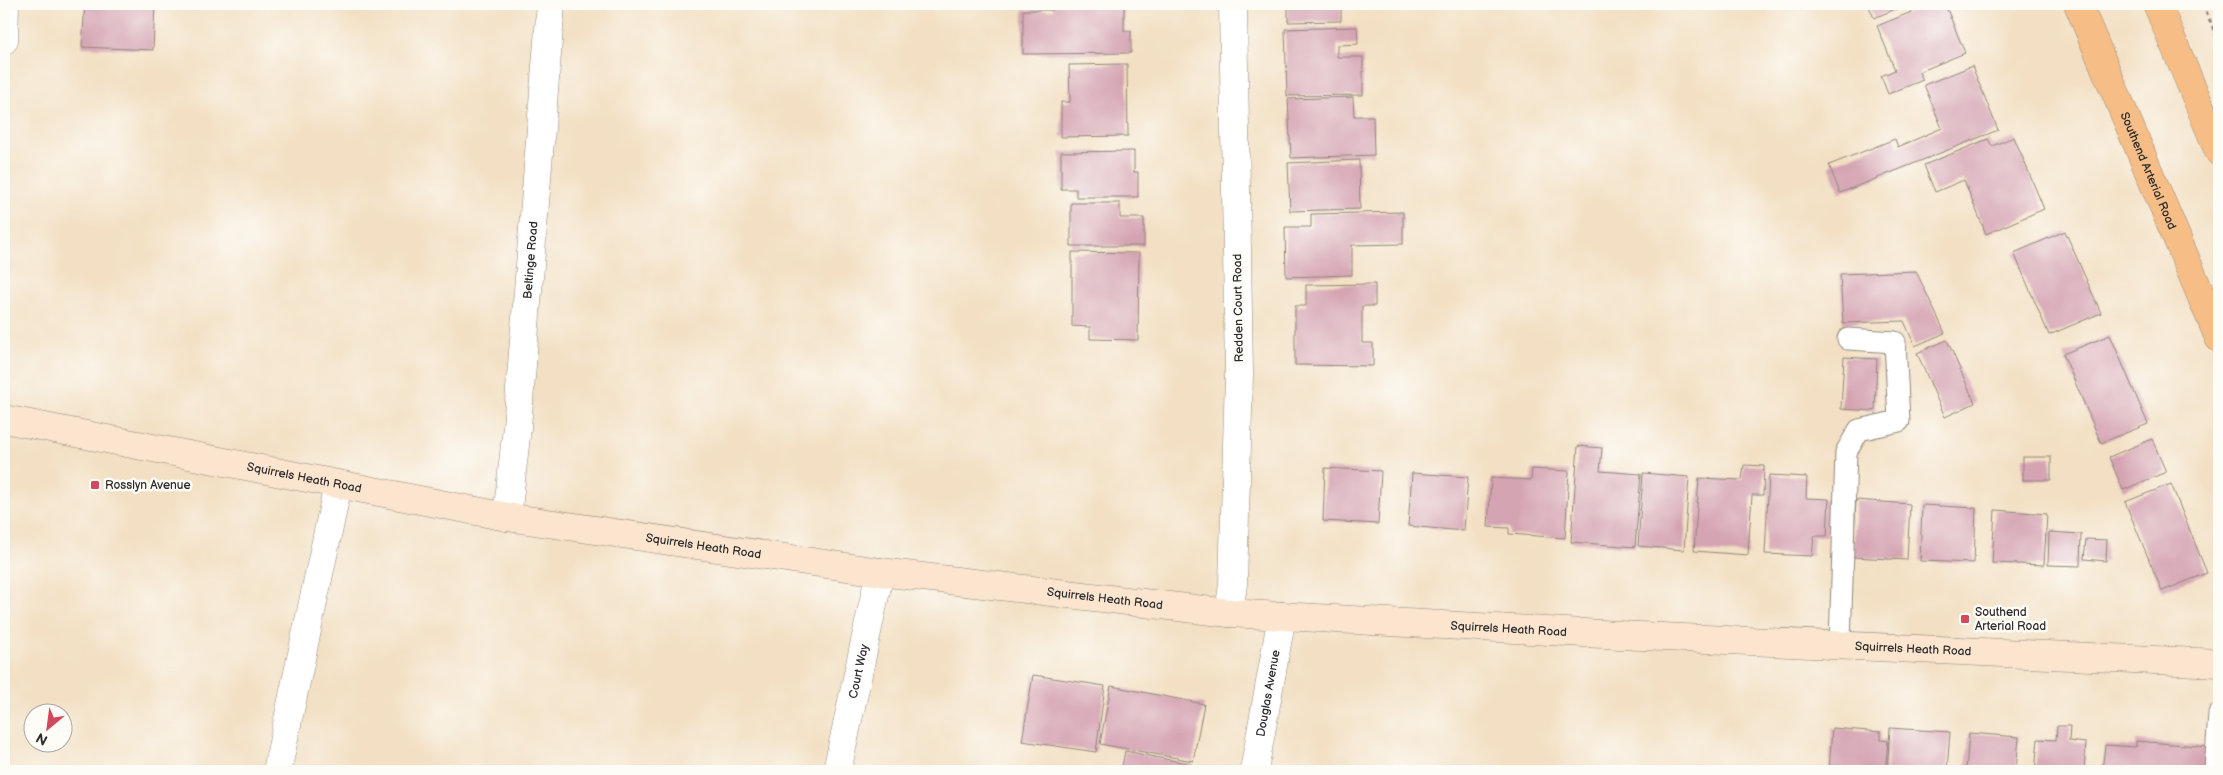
<svg xmlns="http://www.w3.org/2000/svg" width="2223" height="775" font-family="'Balsamiq Sans',sans-serif">
<style>
.building{fill:#d5a4b3}
.lines{fill:none;stroke-linecap:round;stroke-linejoin:round}
.lane-casing{stroke:#8f8678;stroke-width:23}
.street-casing{stroke:#8f8678;stroke-width:29}
.secondary-casing{stroke:#8f8678;stroke-width:29}
.highway-casing{stroke:#8f8678;stroke-width:29}
.path{stroke:#8f8678;stroke-width:3;stroke-dasharray:4 4;stroke-linecap:butt}
.lane{stroke:#fff;stroke-width:21}
.street{stroke:#fff;stroke-width:28}
.secondary{stroke:#fbe5cf;stroke-width:28}
.highway{stroke:#f6be86;stroke-width:28}
.poi-dot{fill:#d1495b;stroke:#fdfcf7;stroke-width:2}
.labels{text-anchor:middle;stroke-width:5;stroke-linejoin:round;paint-order:stroke}
.street-label{font-size:12px;fill:#2b2b2b;stroke:#fdfcf7}
.poi-label{font-size:12px;fill:#2b2b2b;stroke:#fdfcf7;text-anchor:start}
</style>
<rect width="100%" height="100%" fill="#fdfcf7"/>
<filter id="ink" filterUnits="userSpaceOnUse"><feTurbulence type="fractalNoise" baseFrequency=".02" numOctaves="2"/><feDisplacementMap in="SourceGraphic" scale="10" xChannelSelector="R" yChannelSelector="G"/><feConvolveMatrix kernelMatrix="1 2 1 2 8 2 1 2 1" color-interpolation-filters="sRGB"/></filter>
<filter id="wash" filterUnits="userSpaceOnUse"><feTurbulence type="fractalNoise" baseFrequency=".0096" numOctaves="4" result="noise"/><feDisplacementMap in="SourceGraphic" scale="20" xChannelSelector="R" yChannelSelector="G"/><feGaussianBlur stdDeviation="1.12" result="paint"/><feColorMatrix in="noise" values="0 0 0 0 0 0 0 0 0 0 0 0 0 0 0 0 0 1.4 0 .05"/><feComposite in="paint" operator="in"/></filter>
<g filter="url(#wash)">
<rect width="100%" height="100%" fill="#f3e0c4"/>
<g id="blocks">
<g class="building">
<polygon points="85,4 155,4 153,50 82,47"/>
<polygon points="1053,4 1124,4 1124,31 1131,31 1131,53 1023,54 1023,10 1053,10"/>
<polygon points="1288,4 1341,4 1341,21 1288,22"/>
<polygon points="1868,4 1908,4 1874,18"/>
<polygon points="1931,4 1945,4 1965,53 1919,72 1923,80 1888,94 1881,76 1895,70 1877,26"/>
<polygon points="1357,27 1358,44 1337,45 1337,57 1363,57 1363,95 1287,96 1285,29"/>
<polygon points="1127,64 1128,136 1061,137 1061,102 1070,102 1069,65"/>
<polygon points="1972,66 1998,130 1840,193 1829,165 1895,139 1898,147 1942,128 1924,85"/>
<polygon points="1353,97 1354,116 1373,116 1374,155 1291,158 1288,99"/>
<polygon points="2014,137 2044,209 1986,234 1964,180 1935,192 1924,165 1988,139 1992,146"/>
<polygon points="1134,151 1134,172 1138,172 1138,197 1076,197 1076,189 1061,189 1061,152"/>
<polygon points="1359,160 1360,209 1290,211 1288,163"/>
<polygon points="1071,203 1120,203 1120,218 1144,218 1144,246 1071,246"/>
<polygon points="1403,212 1403,244 1352,245 1352,275 1286,277 1285,227 1311,227 1311,214"/>
<polygon points="2065,231 2101,313 2049,335 2014,253"/>
<polygon points="1072,252 1139,253 1138,340 1090,339 1090,327 1072,326"/>
<polygon points="1916,271 1945,333 1915,346 1904,321 1843,323 1840,274"/>
<polygon points="1375,284 1375,306 1362,306 1362,343 1373,343 1373,366 1295,365 1295,306 1306,306 1306,285"/>
<polygon points="2110,335 2148,424 2101,443 2063,354"/>
<polygon points="1947,340 1975,403 1945,417 1917,353"/>
<polygon points="1844,357 1877,359 1875,411 1841,409"/>
<polygon points="2152,439 2166,472 2123,490 2109,457"/>
<polygon points="1578,446 1602,448 1600,471 1641,474 1635,547 1571,542"/>
<rect x="2023" y="457" width="28" height="23"/>
<polygon points="1744,465 1764,466 1763,495 1752,495 1748,555 1694,551 1699,478 1742,480"/>
<polygon points="1325,468 1381,471 1378,524 1323,521"/>
<polygon points="1532,469 1569,471 1565,538 1509,534 1509,528 1488,527 1491,478 1531,480"/>
<polygon points="1412,473 1468,477 1464,531 1408,526"/>
<polygon points="1643,473 1689,477 1684,550 1638,546"/>
<polygon points="1769,475 1807,477 1806,498 1829,499 1827,536 1814,536 1812,556 1765,554"/>
<polygon points="2171,484 2207,573 2162,591 2125,502"/>
<polygon points="1856,500 1910,504 1907,560 1853,557"/>
<polygon points="1922,505 1976,508 1974,563 1920,561"/>
<polygon points="1995,510 2047,514 2044,565 1992,563"/>
<polygon points="2049,532 2081,534 2080,566 2048,565"/>
<polygon points="2086,539 2107,540 2106,561 2084,559"/>
<polygon points="1033,675 1105,686 1096,752 1022,741"/>
<polygon points="1111,686 1204,704 1193,761 1100,744"/>
<polygon points="2057,726 2070,726 2069,741 2086,743 2084,771 2035,771 2038,739 2056,740"/>
<polygon points="1832,728 1881,732 1881,740 1888,741 1885,771 1829,771"/>
<polygon points="1890,728 1950,732 1947,771 1887,771"/>
<polygon points="1969,733 2019,737 2016,771 1966,771"/>
<polygon points="2136,741 2209,747 2207,771 2102,771 2105,745 2136,747"/>
<polygon points="1125,751 1191,764 1190,771 1121,771"/>
</g>
</g>
</g>
<g filter="url(#ink)">
<use href="#blocks" fill-opacity="0" stroke="#8f8678" stroke-width="1"/>
<g class="lines">
<defs>
<g id="lane">
<polyline points="1840,644 1846,452 1859,430 1899,421 1895,342 1848,339"/>
<polyline points="2215,771 2219,714"/>
</g>
<g id="street">
<polyline points="4,40 5,4"/>
<path id="s1" d="M507 517 517 427 551 4"/>
<polyline points="1229,613 1233,584 1239,375 1233,4"/>
<polyline points="277,771 338,485"/>
<path id="s2" d="M837 771 880 572"/>
<path id="s3" d="M1254 771 1282 616"/>
</g>
<g id="secondary">
<path id="s4" d="M4 419 507 517 880 572 1229 613 1619 635 2219 663"/>
</g>
<g id="highway">
<path id="s5" d="M2078 4 2219 338"/>
<polyline points="2157,4 2219,152"/>
</g>
</defs>
<use href="#lane" class="lane-casing"/>
<use href="#street" class="street-casing"/>
<use href="#secondary" class="secondary-casing"/>
<use href="#highway" class="highway-casing"/>
<polyline class="path" points="2203,4 2219,42"/>
<use href="#lane" class="lane"/>
<use href="#street" class="street"/>
<use href="#secondary" class="secondary"/>
<use href="#highway" class="highway"/>
</g>
</g>
<g class="poi-dot">
<rect x="90" y="480" width="10" height="10" rx="2.5"/>
<rect x="1960" y="614" width="10" height="10" rx="2.5"/>
</g>
<g class="labels">
<g class="street-label">
<text dy="4" stroke="none"><textPath href="#s5" startOffset="181">Southend Arterial Road</textPath></text>
<text dy="4" stroke="none"><textPath href="#s1" startOffset="258">Beltinge Road</textPath></text>
<text transform="translate(1238 308) rotate(-91)" y="4">Redden Court Road</text>
<text dy="4" stroke="none"><textPath href="#s4" startOffset="306">Squirrels Heath Road</textPath></text>
<text dy="4" stroke="none"><textPath href="#s4" startOffset="711">Squirrels Heath Road</textPath></text>
<text dy="4" stroke="none"><textPath href="#s4" startOffset="1116">Squirrels Heath Road</textPath></text>
<text dy="4" stroke="none"><textPath href="#s4" startOffset="1521">Squirrels Heath Road</textPath></text>
<text dy="4" stroke="none"><textPath href="#s4" startOffset="1926">Squirrels Heath Road</textPath></text>
<text dy="4" stroke="none"><textPath href="#s2" startOffset="102">Court Way</textPath></text>
<text dy="4" stroke="none"><textPath href="#s3" startOffset="79">Douglas Avenue</textPath></text>
</g>
<g class="poi-label">
<text x="105" y="489">Rosslyn Avenue</text>
<text x="1975" y="616">Southend<tspan x="1975" dy="14">Arterial Road</tspan></text>
</g>
</g>
<rect width="2223" height="775" fill="none" stroke="#fdfcf7" stroke-width="20"/>
<g transform="translate(48 728) rotate(209)"><circle r="24" fill="#fdfcf7" stroke="#a9a8a5"/>
<path d="M0-4L9 19L0 12L-9 19Z" fill="#d1495b"/>
<text y="-8" font-size="14" font-weight="bold" text-anchor="middle" fill="#2b2b2b">N</text>
</g>
</svg>
